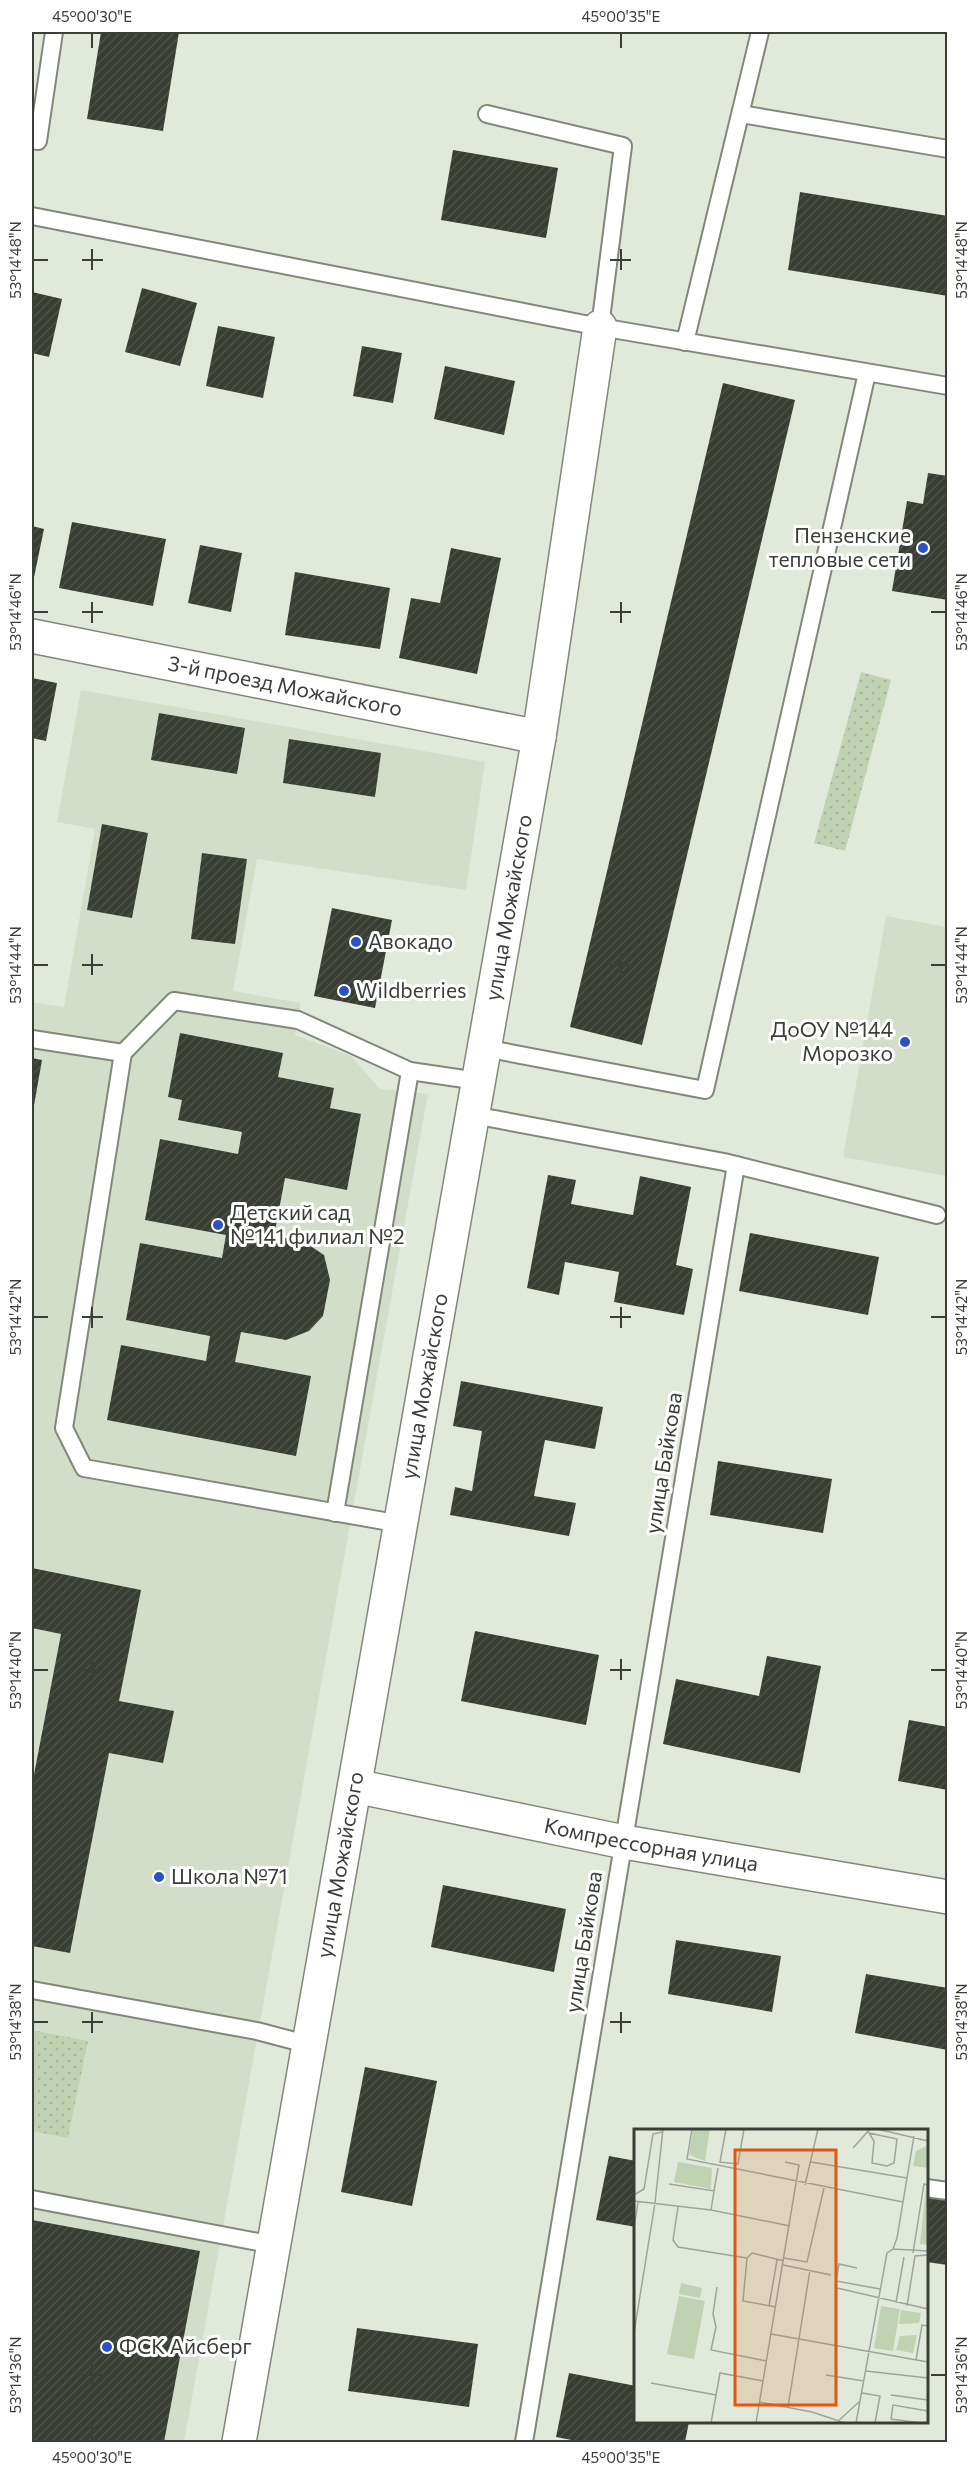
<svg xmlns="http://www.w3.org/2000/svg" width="979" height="2474" font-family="Commissioner,sans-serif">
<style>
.built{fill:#d3deca}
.park{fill:url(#park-dots)}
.building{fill:url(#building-hatch)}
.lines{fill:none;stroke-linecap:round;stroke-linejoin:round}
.lane-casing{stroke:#81887b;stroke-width:20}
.street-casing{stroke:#81887b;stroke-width:36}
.lane{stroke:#fff;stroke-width:16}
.street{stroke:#fff;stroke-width:33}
.ticks{fill:none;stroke:#3b3e38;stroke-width:2}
.poi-dot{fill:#2953c2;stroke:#fff;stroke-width:2}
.labels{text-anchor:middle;stroke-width:6;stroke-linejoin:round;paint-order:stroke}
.poi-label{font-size:21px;fill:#3b3e38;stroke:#fff;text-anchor:start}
.street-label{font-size:21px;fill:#3b3e38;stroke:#fff}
.inset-road{fill:none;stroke:#9fa59a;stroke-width:1.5}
.view{fill:#df580e;fill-opacity:0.15;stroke:#df580e;stroke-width:3}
.inset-edge{fill:none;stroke:#3b3e38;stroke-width:3}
.neatline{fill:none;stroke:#3b3e38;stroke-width:2}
.ticks-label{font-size:15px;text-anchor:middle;fill:#3b3e38}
</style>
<defs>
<pattern id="park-dots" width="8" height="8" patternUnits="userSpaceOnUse" patternTransform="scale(1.5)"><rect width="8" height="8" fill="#c0d2b2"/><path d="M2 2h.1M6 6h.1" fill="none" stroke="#a6b59a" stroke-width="1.8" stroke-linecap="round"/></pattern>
<pattern id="building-hatch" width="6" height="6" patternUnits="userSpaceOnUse" patternTransform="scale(1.5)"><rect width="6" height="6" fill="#383e33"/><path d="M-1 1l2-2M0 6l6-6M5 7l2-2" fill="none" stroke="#4d5249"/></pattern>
</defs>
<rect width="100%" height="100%" fill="#e1e9db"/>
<g class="built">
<polygon points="81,690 485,762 466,890 257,859 233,991 301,1003 295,1035 351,1056 380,1089 428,1094 184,2442 32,2442 32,1002 64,1007 95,829 57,822"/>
<polygon points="886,916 947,927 947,1176 843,1157"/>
</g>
<g class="park">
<polygon points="861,672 891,680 845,851 814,843"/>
<polygon points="32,2030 88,2041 68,2138 32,2131"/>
</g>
<g class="building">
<polygon points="101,32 179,32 163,131 87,119"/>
<polygon points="453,150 558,168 546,238 441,220"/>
<polygon points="800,192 948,216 948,296 788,270"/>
<polygon points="142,288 197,303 180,366 125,352"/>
<polygon points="32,292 62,299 49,357 32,353"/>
<polygon points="218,326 275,337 263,398 206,386"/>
<polygon points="362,346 402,353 393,403 353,396"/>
<polygon points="445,366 515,381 504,435 434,419"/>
<polygon points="723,383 795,400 642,1045 570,1027"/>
<polygon points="928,473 948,476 948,600 892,591 907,501 923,504"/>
<polygon points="72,522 166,539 153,606 59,588"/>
<polygon points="32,526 44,529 33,582 32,581"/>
<polygon points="200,545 242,553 231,612 188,603"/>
<polygon points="451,548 501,558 477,674 399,658 411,598 440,603"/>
<polygon points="295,572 390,588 380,649 285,635"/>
<polygon points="32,678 57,683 46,741 32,738"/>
<polygon points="159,713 245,728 237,774 151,760"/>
<polygon points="289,739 381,753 375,797 283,783"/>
<polygon points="102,824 148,833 132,918 87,910"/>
<polygon points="202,853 247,859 235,944 191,939"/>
<polygon points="332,908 392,920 375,1008 314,996"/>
<polygon points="180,1033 283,1053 278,1077 334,1088 330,1108 361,1114 347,1190 285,1178 274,1236 303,1241 324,1255 330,1280 323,1316 309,1331 286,1340 241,1332 235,1362 311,1376 296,1456 107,1420 121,1345 206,1361 210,1336 126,1320 140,1243 222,1258 226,1235 145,1220 160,1139 238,1154 242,1132 178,1120 182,1100 168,1097"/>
<polygon points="32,1058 42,1060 33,1111 32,1111"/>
<polygon points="548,1175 576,1180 571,1204 633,1215 640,1176 691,1187 676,1265 693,1269 684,1315 614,1302 619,1272 565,1262 559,1295 527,1288"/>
<polygon points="750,1233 879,1257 868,1315 739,1291"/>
<polygon points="461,1381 603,1407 595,1449 545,1440 534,1496 576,1503 569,1536 450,1515 455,1487 472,1491 482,1431 453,1426"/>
<polygon points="718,1461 832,1479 823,1533 710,1515"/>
<polygon points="32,1568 141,1590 119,1701 174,1711 163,1763 109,1753 70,1953 32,1946 32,1785 61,1634 32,1628"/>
<polygon points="475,1631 599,1655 586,1725 461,1701"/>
<polygon points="767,1656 821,1666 800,1773 663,1744 676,1679 759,1696"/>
<polygon points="909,1720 948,1727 948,1790 898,1781"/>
<polygon points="443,1885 566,1909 554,1972 431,1947"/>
<polygon points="676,1940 781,1956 772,2012 668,1994"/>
<polygon points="866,1974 948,1988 948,2050 855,2033"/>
<polygon points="365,2067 437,2081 412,2206 341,2192"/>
<polygon points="609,2156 636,2161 636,2227 596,2220"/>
<polygon points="926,2195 948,2199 948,2265 926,2262"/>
<polygon points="32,2220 200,2251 164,2442 32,2442"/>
<polygon points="357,2328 478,2344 469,2407 348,2391"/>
<polygon points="569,2373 636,2386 636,2422 689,2422 685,2442 582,2442 556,2437"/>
</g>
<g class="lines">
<defs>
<g id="lane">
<polyline points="487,114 623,146 600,327"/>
<polyline points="741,114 948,149"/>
<polyline points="32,140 38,141 54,32"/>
<polyline points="32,216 600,327 948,386"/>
<polyline points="685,342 760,32"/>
<polyline points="32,1039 123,1053"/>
<polyline points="484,1048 705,1090 867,373"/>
<polyline points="473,1115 724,1162 937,1215"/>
<polyline points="335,1513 410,1071"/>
<polyline points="401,1524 84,1468 64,1428 123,1053 174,1001 298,1020 410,1071 478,1081"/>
<polyline points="32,1990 257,2031 310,2045"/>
<polyline points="926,2188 948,2191"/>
<polyline points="32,2199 274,2245"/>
<polyline points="524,2442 736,1165"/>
</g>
<g id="street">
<path id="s1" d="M32 636 539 737"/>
<path id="s2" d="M355 1786 624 1842 948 1897"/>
<path id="s3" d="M239 2442 539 737 600 327"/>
</g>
</defs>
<use href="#lane" class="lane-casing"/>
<use href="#street" class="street-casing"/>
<use href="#lane" class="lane"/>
<use href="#street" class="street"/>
</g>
<path class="ticks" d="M92 33V48M621 33V48M92 249V270M621 249V270M33 260H48M82 260H103M610 260H631M931 260H946M92 602V623M621 602V623M33 612H48M82 612H103M610 612H631M931 612H946M92 954V975M621 954V975M33 965H48M82 965H103M610 965H631M931 965H946M92 1307V1328M621 1307V1328M33 1317H48M82 1317H103M610 1317H631M931 1317H946M92 1659V1680M621 1659V1680M33 1670H48M82 1670H103M610 1670H631M931 1670H946M92 2012V2033M621 2012V2033M33 2022H48M82 2022H103M610 2022H631M931 2022H946M92 2364V2385M33 2375H48M82 2375H103M931 2375H946M92 2426V2441M621 2426V2441"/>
<g class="poi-dot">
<circle cx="923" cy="548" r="6"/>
<circle cx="356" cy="942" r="6"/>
<circle cx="344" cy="991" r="6"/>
<circle cx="905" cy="1042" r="6"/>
<circle cx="218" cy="1225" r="6"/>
<circle cx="159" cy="1877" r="6"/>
<circle cx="107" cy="2347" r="6"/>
</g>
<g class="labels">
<g class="poi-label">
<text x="911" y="543" text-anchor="end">Пензенские<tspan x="911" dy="24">тепловые сети</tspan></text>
<text x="368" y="949">Авокадо</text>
<text x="356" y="998">Wildberries</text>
<text x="893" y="1037" text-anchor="end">ДоОУ №144<tspan x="893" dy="24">Морозко</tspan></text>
<text x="230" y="1220">Детский сад<tspan x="230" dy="24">№141 филиал №2</tspan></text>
<text x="171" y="1884">Школа №71</text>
<text x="119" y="2354">ФСК Айсберг</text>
</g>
<g class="street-label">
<text dy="7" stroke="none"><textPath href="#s1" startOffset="258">3-й проезд Можайского</textPath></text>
<text dy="7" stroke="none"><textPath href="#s3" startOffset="1558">улица Можайского</textPath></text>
<text dy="7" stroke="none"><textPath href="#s3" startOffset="1072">улица Можайского</textPath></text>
<text transform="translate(664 1463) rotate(-81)" y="7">улица Байкова</text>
<text dy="7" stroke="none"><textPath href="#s2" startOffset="302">Компрессорная улица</textPath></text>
<text dy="7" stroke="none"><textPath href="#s3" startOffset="586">улица Можайского</textPath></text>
<text transform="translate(584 1942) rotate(-81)" y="7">улица Байкова</text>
</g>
</g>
<g transform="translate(634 2129)">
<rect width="294" height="294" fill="#e1e9db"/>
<path d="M59 0H76L71 32 55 26ZM294 16V39L279 37 282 22ZM44 33 78 39 77 60 40 53ZM292 57H294V116L286 115ZM47 154 68 159 66 169 45 165ZM45 167 71 172 60 230 33 225ZM247 177 266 180 259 222 240 219ZM267 181 287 184 285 194 265 195ZM283 206 279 224 262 221 266 207Z" fill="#c0d2b2"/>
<path class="inset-road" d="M58 0 53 30 269 73M92 0 86 33 104 35 110 0M243 0 294 12M235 4 263 10 260 34 253 37 238 34 240 12ZM219 19 236 0M177 33 273 49M35 55 80 62 84 39M171 56 184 0M0 66 10 60 19 5 28 3M0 72 77 81 156 97M44 78 39 111 44 118 113 129M77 81 80 62M0 99 4 73M259 120 294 122M279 124 290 55 294 56M150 129 173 133 190 59M149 136 197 146M223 139 205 135 202 152 246 160M83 158 79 185 82 198 77 221 133 232M203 159 294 180M262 174 270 128M135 177 143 131M273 177 281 127 294 126M142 178 109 172 113 129 118 124 150 132M0 204 21 74 29 0M137 205 294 233M282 231 288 196 294 197M232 242 294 249M192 246 230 252M17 254 82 266M228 264 246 267 241 294M257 266 294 271M125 273 178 283 211 294M154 278 176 141M77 294 86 244 129 252M122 294 165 36 151 33M202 294 226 272M222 294 253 124 259 120 263 109 280 7M287 294 257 290 259 276 294 282"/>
<path class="view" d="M101 21H202V276H101Z"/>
<rect width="294" height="294" class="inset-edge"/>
</g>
<rect width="979" height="2474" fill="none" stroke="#ffffff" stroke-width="66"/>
<rect x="33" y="33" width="913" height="2408" class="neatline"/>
<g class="ticks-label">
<text x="92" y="22">45°00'30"E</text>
<text x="621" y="22">45°00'35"E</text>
<text transform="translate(16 260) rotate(-90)" y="5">53°14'48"N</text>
<text transform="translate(962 260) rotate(-90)" y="5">53°14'48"N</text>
<text transform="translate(16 612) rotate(-90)" y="5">53°14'46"N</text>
<text transform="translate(962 612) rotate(-90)" y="5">53°14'46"N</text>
<text transform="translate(16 965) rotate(-90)" y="5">53°14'44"N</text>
<text transform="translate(962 965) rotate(-90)" y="5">53°14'44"N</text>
<text transform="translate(16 1317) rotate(-90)" y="5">53°14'42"N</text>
<text transform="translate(962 1317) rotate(-90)" y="5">53°14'42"N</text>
<text transform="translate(16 1670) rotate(-90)" y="5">53°14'40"N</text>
<text transform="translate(962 1670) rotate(-90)" y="5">53°14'40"N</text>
<text transform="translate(16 2022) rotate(-90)" y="5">53°14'38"N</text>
<text transform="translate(962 2022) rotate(-90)" y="5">53°14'38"N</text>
<text transform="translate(16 2375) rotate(-90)" y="5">53°14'36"N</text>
<text transform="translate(962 2375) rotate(-90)" y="5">53°14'36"N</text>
<text x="92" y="2463">45°00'30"E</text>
<text x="621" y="2463">45°00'35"E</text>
</g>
</svg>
